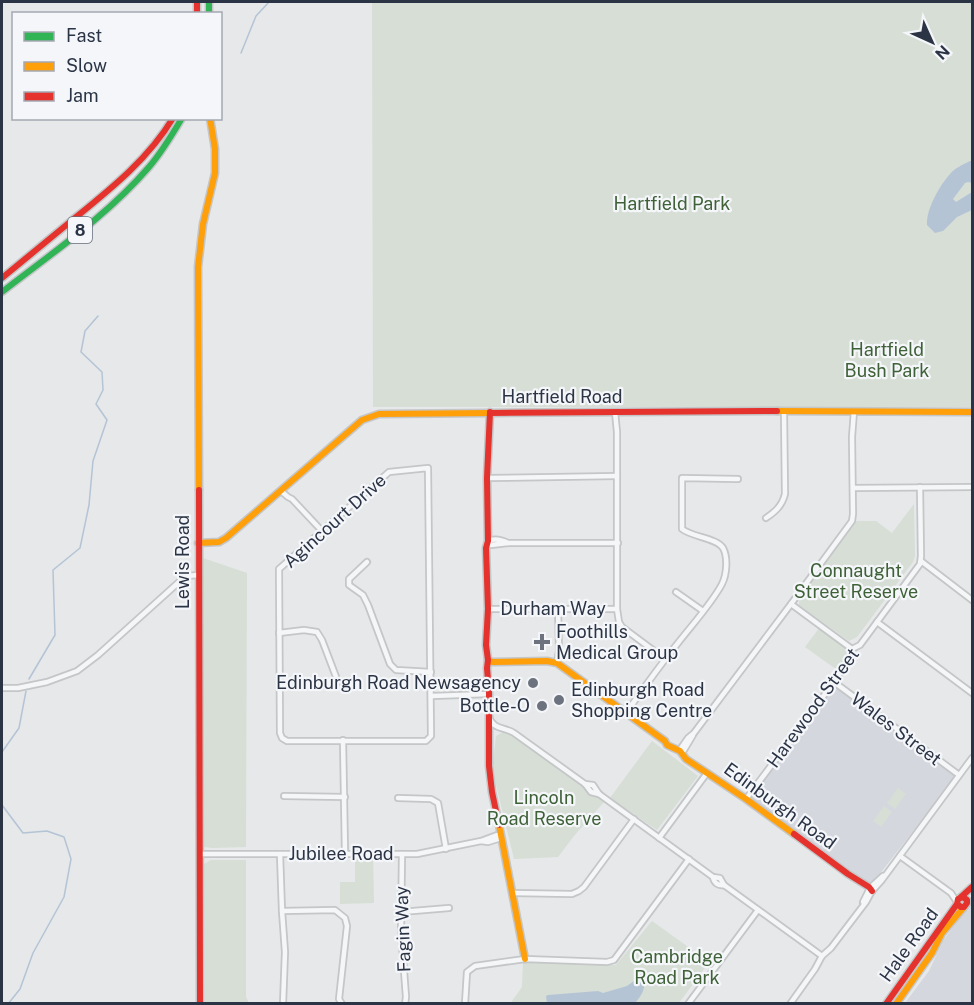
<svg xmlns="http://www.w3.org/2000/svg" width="974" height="1005" font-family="'Public Sans',sans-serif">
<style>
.built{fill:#d4d7dd}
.green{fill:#d6ded6}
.water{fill:#b4c4d5}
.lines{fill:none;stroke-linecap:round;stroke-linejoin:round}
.stream{stroke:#b4c4d5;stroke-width:1.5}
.street-casing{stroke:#c4c6c8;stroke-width:8}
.fast-casing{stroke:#c4c6c8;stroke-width:9}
.slow-casing{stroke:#c4c6c8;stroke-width:9}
.jam-casing{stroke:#c4c6c8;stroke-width:9}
.street{stroke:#f5f6f7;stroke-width:4.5}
.fast{stroke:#30b455;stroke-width:6}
.slow{stroke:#ff9f0a;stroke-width:6}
.jam{stroke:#e5322d;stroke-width:6}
.poi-dot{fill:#6c737f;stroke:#f4f6f9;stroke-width:2}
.labels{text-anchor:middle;stroke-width:4.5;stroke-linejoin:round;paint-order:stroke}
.shield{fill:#f4f6f9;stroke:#676e7b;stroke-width:1.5}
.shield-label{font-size:16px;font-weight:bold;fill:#2b3445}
.park-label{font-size:18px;fill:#3f6138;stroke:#f4f6f9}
.street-label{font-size:18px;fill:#2b3445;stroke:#f4f6f9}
.poi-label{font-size:18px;fill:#2b3445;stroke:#f4f6f9;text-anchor:start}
</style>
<rect width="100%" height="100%" fill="#e6e8ea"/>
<g class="built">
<polygon points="834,682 957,775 871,885 746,799"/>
<polygon points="972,901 972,1003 905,1003 929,971 943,941"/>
</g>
<g class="green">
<polygon points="372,2 972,2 972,407 373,407"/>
<polygon points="914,504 915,556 913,562 857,637 849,641 799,605 799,599 856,521 876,521 892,533"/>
<polygon points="203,558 247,573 246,847 213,848 204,847"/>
<polygon points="820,627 852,649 840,672 805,647"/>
<polygon points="503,732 510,735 531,749 582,786 590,795 597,797 604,802 574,836 558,857 514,859 496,785 493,763 496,736"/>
<polygon points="652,741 698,776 657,830 610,798"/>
<polygon points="898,788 906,794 895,809 887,803"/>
<polygon points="884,806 892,812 881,827 873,821"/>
<polygon points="355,854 373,854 374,903 340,904 340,882 355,882"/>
<polygon points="211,860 246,860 246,997 249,1003 205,1003 204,864"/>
<polygon points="652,921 709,962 679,1003 510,1004 522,987 523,962 616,965"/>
</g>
<g class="water">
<path d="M970 161H972V183L968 182 965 183 953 199 956 202 972 192V210L957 217 943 231 935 233 927 225C926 209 940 185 950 174 955 168 964 164 970 161Z"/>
<path d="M644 976C646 987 643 994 635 1003L547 1004 546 996 548 995 598 991 603 993 627 986 638 978Z"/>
</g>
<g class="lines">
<g class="stream">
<polyline points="241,53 256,16 269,2"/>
<polyline points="29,679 55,635 53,570 80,548 89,505 93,461 107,420 96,404 103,390 102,372 81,352 85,331 98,316"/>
<polyline points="2,752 19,728 26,691"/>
<polyline points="2,805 23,833 47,831 64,837 71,859 64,897 33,953 20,989 8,1004"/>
</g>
<defs>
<g id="street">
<polyline points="615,412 617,432 617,609"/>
<polygon points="428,468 431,736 426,741 287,741 282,738 280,733 279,569 389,472"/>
<polyline points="487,478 617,476"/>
<polyline points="853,488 972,487"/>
<polyline points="281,491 288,497 292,499 322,531"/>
<path d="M766 518C775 512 782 506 785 494L784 412"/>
<polyline points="488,541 491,545 508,543 618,543"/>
<path d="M488 541C495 538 502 540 508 543"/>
<polyline points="921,561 972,600"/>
<polyline points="367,562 349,579 349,585 363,595 368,605 390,664 396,670 431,672"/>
<polyline points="676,592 703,611"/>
<polyline points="791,604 852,649"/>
<polyline points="488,609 617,609 619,622 622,627 665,659"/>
<polyline points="877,622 972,693"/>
<polyline points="279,633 304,630 317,632 322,640 338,682"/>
<polyline points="557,663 559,651 558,608"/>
<polyline points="834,682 959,775"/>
<polyline points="2,688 18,688 47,682 77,671 98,655 179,582 187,576 198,575"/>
<polyline points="432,696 488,694"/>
<path d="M626 713C643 689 660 665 678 643 692 625 712 603 722 584 727 574 728 557 723 548 717 538 692 537 682 529V478L738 479"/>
<path d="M489 717C493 730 505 727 514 733L585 784 591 792 599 794"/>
<polyline points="343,740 345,853"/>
<polyline points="680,751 681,748 688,738 694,733 791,604 852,521 853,514 852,437 854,411"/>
<polyline points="680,751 684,750 693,735"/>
<polyline points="585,784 593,785 599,794 713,877 720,878 724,885 822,956"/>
<polyline points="284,796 345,797"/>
<polyline points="398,798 431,799 438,803 446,849"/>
<polyline points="746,799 834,682 849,659 852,649 860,645 920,564 921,556 920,487"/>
<polyline points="659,838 707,773"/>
<polyline points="200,854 417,854 481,841 497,835 501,838 488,842 481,841"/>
<polyline points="280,854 282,911 285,952 283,1004"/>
<polyline points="402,854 401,931 406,997 405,1004"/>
<polyline points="900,856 951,893 957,902"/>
<path d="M713 877C714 883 718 886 724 885"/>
<polyline points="513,893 572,894 579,891 584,887 634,819"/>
<polyline points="863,902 870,888 883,876"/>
<polyline points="282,911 335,910 345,918 347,926 339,999 342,1004"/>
<polyline points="401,912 449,908"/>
<polyline points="465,1004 467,972 475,966 525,959 607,962 614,960 689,859"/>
<polyline points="688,1004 758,910"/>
<polyline points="790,1004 815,969 822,956 831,948 866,902 872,891 882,880 972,758"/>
</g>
<g id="fast">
<polyline points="209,2 209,14"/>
<path d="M2 292C52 253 107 216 149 167 162 152 172 135 182 118"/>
</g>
<g id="slow">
<polyline points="777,411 972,412"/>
<polyline points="199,490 198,267 203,224 215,173 215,149 210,118"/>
<polyline points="198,543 219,542 226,538 362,420 379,414 490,413"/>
<polyline points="488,660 492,662 547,661 557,663 665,741 667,745 680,751 686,759 746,799 794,834"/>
<polyline points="499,825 525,959"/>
<polyline points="896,1004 932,953 942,933 964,907"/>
</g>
<g id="jam">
<polyline points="197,2 197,14"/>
<path d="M2 278C25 259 47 241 70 222 108 191 147 161 173 118"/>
<polyline points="490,412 487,478 488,541 486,548 488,609 486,645 488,660 487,668 489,692 489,766 492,792 499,825"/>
<polyline points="490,413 777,411"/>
<polyline points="199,490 200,1004"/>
<polyline points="794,834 848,874 869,887 872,891"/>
<polyline points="961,897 972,887"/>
<polyline points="886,1004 957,904 958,899 963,897 967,900 967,903 964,907 961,907 957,904"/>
</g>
</defs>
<use href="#street" class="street-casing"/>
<use href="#fast" class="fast-casing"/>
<use href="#slow" class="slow-casing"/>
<use href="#jam" class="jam-casing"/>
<use href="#street" class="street"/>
<use href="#fast" class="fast"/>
<use href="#slow" class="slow"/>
<use href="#jam" class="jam"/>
</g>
<g class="poi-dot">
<path d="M539 633h6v6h6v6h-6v6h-6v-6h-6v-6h6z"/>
<circle cx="533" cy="683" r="6"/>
<circle cx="559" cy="700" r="6"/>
<circle cx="542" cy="706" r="6"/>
</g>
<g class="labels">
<rect class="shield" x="68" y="217" width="24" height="26" rx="4.5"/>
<g class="shield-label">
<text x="80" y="236">8</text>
</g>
<g class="park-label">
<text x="672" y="210">Hartfield Park</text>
<text x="887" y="356">Hartfield<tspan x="887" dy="21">Bush Park</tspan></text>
<text x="856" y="577">Connaught<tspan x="856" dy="21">Street Reserve</tspan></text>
<text x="544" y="804">Lincoln<tspan x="544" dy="21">Road Reserve</tspan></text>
<text x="677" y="963">Cambridge<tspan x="677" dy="21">Road Park</tspan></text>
</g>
<g class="street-label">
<text x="562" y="403">Hartfield Road</text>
<text transform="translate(335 521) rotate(-42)" y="6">Agincourt Drive</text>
<text transform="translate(183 562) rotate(-90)" y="6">Lewis Road</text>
<text x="553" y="615">Durham Way</text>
<text transform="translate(813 708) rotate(-54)" y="6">Harewood Street</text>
<text transform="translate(896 729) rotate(37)" y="6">Wales Street</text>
<text transform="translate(780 806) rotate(36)" y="6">Edinburgh Road</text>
<text x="341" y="860">Jubilee Road</text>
<text transform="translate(403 929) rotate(-92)" y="6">Fagin Way</text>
<text transform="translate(909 945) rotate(-54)" y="6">Hale Road</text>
</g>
<g class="poi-label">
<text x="556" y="638">Foothills<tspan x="556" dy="21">Medical Group</tspan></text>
<text x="521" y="689" text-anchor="end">Edinburgh Road Newsagency</text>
<text x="571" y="696">Edinburgh Road<tspan x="571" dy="21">Shopping Centre</tspan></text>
<text x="530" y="712" text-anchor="end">Bottle-O</text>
</g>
</g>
<rect width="974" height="1005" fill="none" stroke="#2b3445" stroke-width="6"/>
<rect x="12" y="12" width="210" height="108" fill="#f4f6f9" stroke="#a4a8b1" stroke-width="1.5"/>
<rect x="24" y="32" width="30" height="9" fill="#30b455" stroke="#a4a8b1" stroke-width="1.5"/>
<text x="66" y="42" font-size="18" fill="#2b3445">Fast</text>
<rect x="24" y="62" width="30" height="9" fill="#ff9f0a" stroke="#a4a8b1" stroke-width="1.5"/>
<text x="66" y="72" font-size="18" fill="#2b3445">Slow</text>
<rect x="24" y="92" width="30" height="9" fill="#e5322d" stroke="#a4a8b1" stroke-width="1.5"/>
<text x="66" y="102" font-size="18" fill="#2b3445">Jam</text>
<g transform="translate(932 42) rotate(135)" stroke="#f4f6f9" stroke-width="4.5" paint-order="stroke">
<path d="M0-4.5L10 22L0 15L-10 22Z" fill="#2b3445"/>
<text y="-9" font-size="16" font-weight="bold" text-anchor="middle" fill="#2b3445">N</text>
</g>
</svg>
